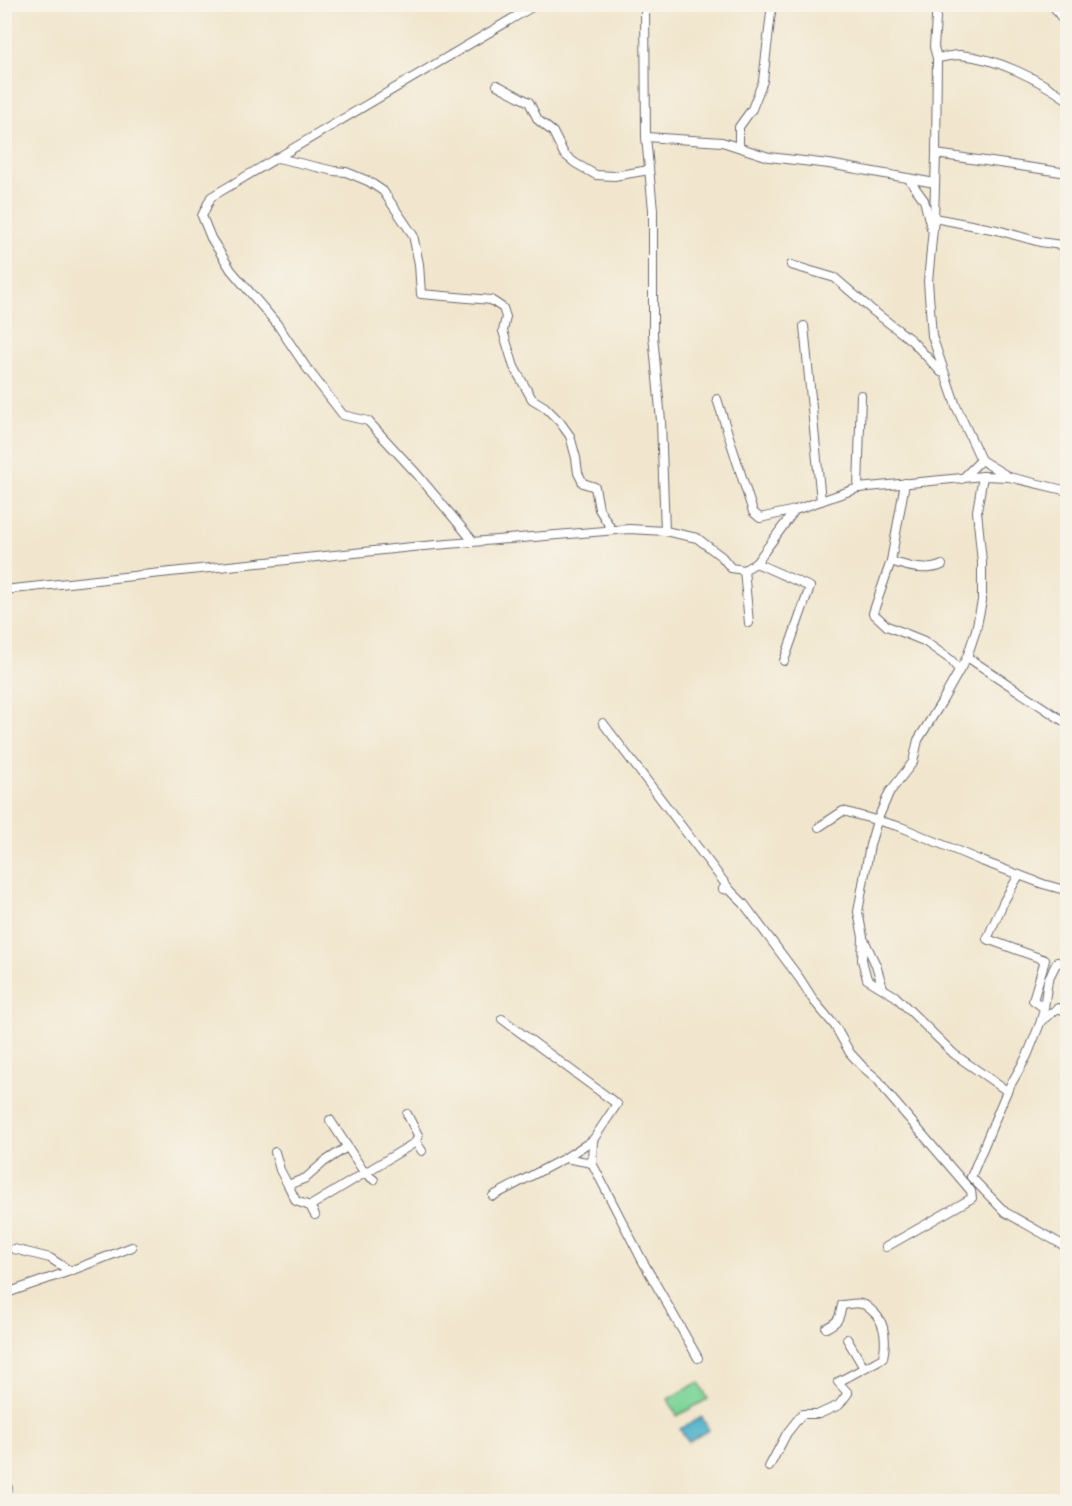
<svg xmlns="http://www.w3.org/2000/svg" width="1072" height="1506" font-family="'Patrick Hand',sans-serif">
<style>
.green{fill:#7dd498;stroke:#507b6a;stroke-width:1.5}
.water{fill:#4ab0c9;stroke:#366982;stroke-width:1.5}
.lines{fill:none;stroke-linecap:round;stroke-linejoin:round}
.minor-casing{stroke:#6a676e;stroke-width:10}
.minor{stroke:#fff;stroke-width:8}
</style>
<rect width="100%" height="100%" fill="#f7f3e8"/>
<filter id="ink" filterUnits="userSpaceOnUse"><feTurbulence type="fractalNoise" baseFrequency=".0167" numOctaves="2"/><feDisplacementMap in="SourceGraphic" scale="12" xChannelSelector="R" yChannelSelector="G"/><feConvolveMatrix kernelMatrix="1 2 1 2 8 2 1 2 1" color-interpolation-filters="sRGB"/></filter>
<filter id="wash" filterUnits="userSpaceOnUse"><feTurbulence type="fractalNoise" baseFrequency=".008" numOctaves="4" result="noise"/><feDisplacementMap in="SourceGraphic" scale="24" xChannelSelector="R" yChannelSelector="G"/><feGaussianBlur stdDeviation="1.35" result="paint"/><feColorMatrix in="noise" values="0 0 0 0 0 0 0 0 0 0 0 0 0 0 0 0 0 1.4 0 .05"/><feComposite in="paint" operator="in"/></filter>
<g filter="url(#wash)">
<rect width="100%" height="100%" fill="#f1e6cd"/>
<polygon class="green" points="699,1382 708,1399 677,1416 668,1399"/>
<polygon class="water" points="702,1417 709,1430 688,1442 680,1429"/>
</g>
<g filter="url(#ink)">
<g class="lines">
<defs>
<g id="minor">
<polyline points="645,4 646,137 653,210 653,335 661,421 665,531"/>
<polyline points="937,4 934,47 937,58 936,154 934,218 928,281 932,336 956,406 981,460 1009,477 1068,491"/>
<polyline points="1052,4 1063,20 1068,23"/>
<path d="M937 58C944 57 953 55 960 55 997 58 1038 79 1068 100"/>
<polyline points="497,85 529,102 538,120 553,132 564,154 575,163 596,175 614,176 649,170"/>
<polyline points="646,137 722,142 769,157 829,164 935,183"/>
<polyline points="739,147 739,127 752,109 763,81 772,4"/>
<polyline points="936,154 1068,173"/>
<polyline points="278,158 334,171 346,172 368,181 383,191 413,235 419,264 421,294 491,300 503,308 506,317 503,331 514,367 532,399 545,407 560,422 570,436 576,458 578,473 583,483 595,487 599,509 612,530"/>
<polyline points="908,178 924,200 931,228"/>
<polyline points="934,218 997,230 1040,242 1068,246"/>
<polyline points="791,265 835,278 872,310 911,340 941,372"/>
<polyline points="804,326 821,501"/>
<polyline points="717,399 753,512 760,518 795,510"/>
<polyline points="983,476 977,511 982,562 982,601 976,630 967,657 941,703 918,740 913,762 889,793 877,821 870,845 858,912 863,937 862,960 867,979 895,996 954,1054 1007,1091"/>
<polyline points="962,479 981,460"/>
<polyline points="905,483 891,561 873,613 887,626 924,641 951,660 959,670"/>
<polyline points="858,488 861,395"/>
<polyline points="473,541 416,473 368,421 343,415 306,367 277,324 231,270 211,238 202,216 211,197 537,4"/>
<path d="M891 561C907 567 927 572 942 565"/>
<polyline points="756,563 810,587 784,661"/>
<polyline points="744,570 749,623"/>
<polyline points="4,590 142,575 412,547 629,529 665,531 697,538 722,557 731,568 744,570 756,563 795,510 858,488 983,476 1009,477"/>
<polyline points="967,657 1068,724"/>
<polyline points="603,723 730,890"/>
<polyline points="819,827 843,811 901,827 979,860 1043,884 1068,891"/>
<polyline points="1019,875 1004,901 987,939 1045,960 1033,1000 1044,1008 1041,1021 1027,1056 1007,1091 971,1177 1005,1212 1068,1248"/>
<polyline points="723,889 730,890 744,904 800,979 814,1001 835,1026 850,1053 863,1067 878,1080 888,1094 971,1191 972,1198 886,1247"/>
<polyline points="864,940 876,965 883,988"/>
<polyline points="1044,1008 1048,980 1057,962 1068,964"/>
<polyline points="1041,1021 1058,1008 1068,1012"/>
<polyline points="407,1114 418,1135 416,1142"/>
<polyline points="330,1120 364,1172 374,1180"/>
<polyline points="593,1140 592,1163 642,1260 698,1358"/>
<polyline points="275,1152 280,1170 288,1185 306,1178 324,1162 347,1147"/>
<polyline points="565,1158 592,1163"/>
<polyline points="288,1185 296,1201 310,1206 315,1215"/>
<polyline points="493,1196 565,1158 593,1140 617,1104 502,1019"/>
<polyline points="310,1206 416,1142 422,1151"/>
<polyline points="14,1249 50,1258 70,1271"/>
<polyline points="4,1294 70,1271 132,1247"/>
<polyline points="847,1339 864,1368"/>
<path d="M769 1467 787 1433 802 1414H819L839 1405 848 1393 838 1382 883 1358C887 1339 886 1321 870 1309 868 1307 864 1304 861 1304 856 1302 848 1305 842 1305 839 1320 839 1321 826 1328"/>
<polyline points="4,1492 8,1488"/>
</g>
</defs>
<use href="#minor" class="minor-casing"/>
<use href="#minor" class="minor"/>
</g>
</g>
<rect width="1072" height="1506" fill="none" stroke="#f7f3e8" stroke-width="24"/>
</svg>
